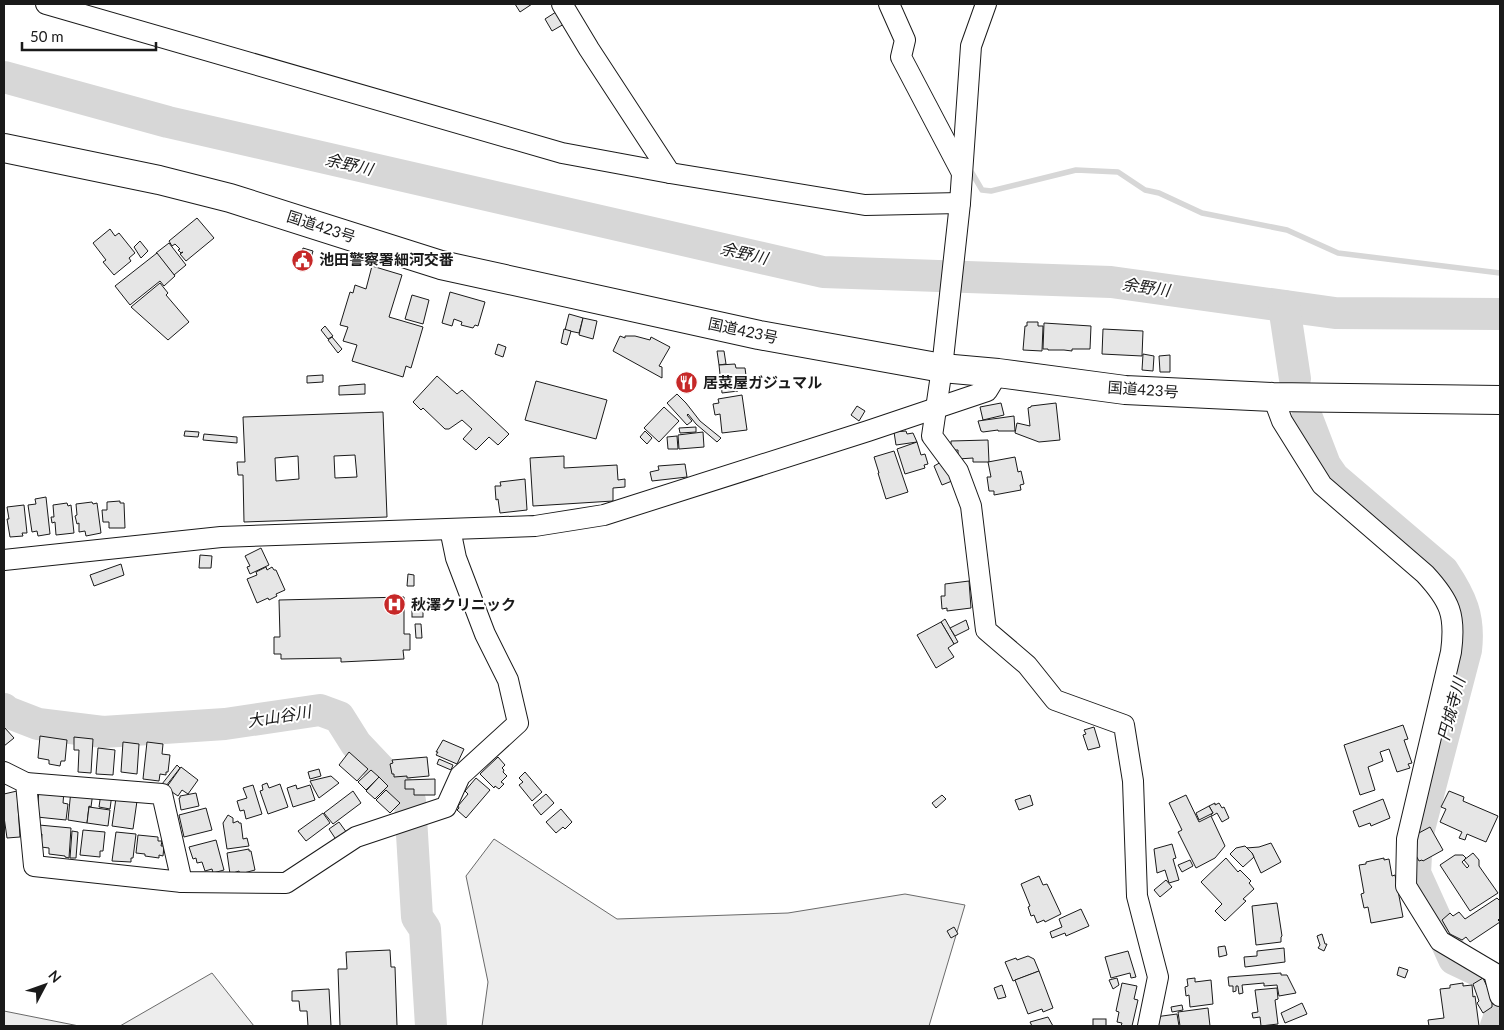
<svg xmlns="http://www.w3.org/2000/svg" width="1504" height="1030" font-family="Lato,'Noto Sans JP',sans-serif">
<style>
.built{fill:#ededed;stroke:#6a6a6a}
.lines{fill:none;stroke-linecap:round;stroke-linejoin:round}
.stream{stroke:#d7d7d7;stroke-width:5.5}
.river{stroke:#d7d7d7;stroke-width:32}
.building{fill:#e6e6e6;stroke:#1a1a1a;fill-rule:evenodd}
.minor-casing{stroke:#1a1a1a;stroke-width:22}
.highway-casing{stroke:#1a1a1a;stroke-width:30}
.minor{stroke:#fff;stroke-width:20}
.highway{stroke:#fff;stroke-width:28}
.labels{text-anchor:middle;stroke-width:4;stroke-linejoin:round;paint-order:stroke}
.street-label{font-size:15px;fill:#1a1a1a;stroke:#fff}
.poi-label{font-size:15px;font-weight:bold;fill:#1a1a1a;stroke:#fff;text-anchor:start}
.water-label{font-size:16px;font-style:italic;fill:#1a1a1a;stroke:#fff}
</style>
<rect width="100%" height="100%" fill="#fff"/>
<g class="built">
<polygon points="494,839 617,919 788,913 905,894 965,905 929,1026 482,1026 488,982 466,876"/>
<polygon points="212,973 254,1026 120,1026"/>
<polygon points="4,1011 79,1026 4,1026"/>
</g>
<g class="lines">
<polyline class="stream" points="972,173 982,190 991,191 1076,170 1118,172 1145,190 1159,193 1202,213 1287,230 1338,253 1500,273"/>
<g class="river">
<polyline points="4,77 168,122 823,272 1111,282 1335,313 1500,314"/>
<polyline points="1284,306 1295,379"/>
<path d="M1307 418 1325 465 1334 478 1443 571C1461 598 1470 617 1466 650L1417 837 1415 873 1454 959 1490 976 1500 1015 1496 1026"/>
<polyline points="4,709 7,712 38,724 103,732 225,724 320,710 339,717 356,744 410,801 417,917 425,929 431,1026"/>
</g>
</g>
<g class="building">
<polygon points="515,4 532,4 520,12"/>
<polygon points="556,12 564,24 552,31 545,19"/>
<polygon points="197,218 214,238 186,261 180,254 183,252 181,253 178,250 180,249 175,244 172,246 169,241"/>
<polygon points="110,229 115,236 119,233 135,253 129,258 131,261 114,275 103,262 106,260 93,243"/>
<polygon points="140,241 148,251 141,258 134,247"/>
<polygon points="169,243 186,265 174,275 156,253"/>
<polygon points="303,248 313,251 308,268 295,264 297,255 301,256"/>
<polygon points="157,253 175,276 164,286 160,281 130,305 115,286"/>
<polygon points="372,266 402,275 389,317 423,327 411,368 406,366 403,377 352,361 357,345 343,341 348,327 340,325 350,292 353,293 355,285 366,289"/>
<polygon points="160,283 168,293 166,295 189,322 168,340 131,307"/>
<polygon points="450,292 485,302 478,326 475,325 473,328 461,325 462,322 454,319 452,326 442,323"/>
<polygon points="412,295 429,300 423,324 405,319"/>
<polygon points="569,314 583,318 579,333 565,330"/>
<polygon points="583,318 597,321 593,339 579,335"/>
<polygon points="1027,322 1038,322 1038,326 1043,326 1042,351 1023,350 1025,326 1027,326"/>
<polygon points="1044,323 1091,326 1090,349 1072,349 1072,351 1064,350 1048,350 1048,349 1043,349"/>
<polygon points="325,326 333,336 328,339 321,330"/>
<polygon points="564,329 571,331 567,345 561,343"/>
<polygon points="1103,329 1143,331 1142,356 1102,354"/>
<polygon points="620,336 625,338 625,336 635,336 650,340 651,337 670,347 659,366 662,367 662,378 613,351"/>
<polygon points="332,337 342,349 338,353 328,340"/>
<polygon points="498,344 506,347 503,357 495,354"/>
<polygon points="717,351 724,351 726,364 719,365"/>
<polygon points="1143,354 1154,356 1153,371 1142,370"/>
<polygon points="1170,355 1170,372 1160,372 1159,356"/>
<polygon points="735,364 736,368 745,368 747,383 737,384 738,391 722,393 719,365"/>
<polygon points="323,375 323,382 307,383 307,376"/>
<polygon points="437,376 457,394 462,390 509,434 498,445 489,437 476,450 463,439 472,429 462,420 449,429 445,429 423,408 421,410 413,402"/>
<polygon points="536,381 607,400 596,439 525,420"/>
<polygon points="365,384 365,394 339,395 339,386"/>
<polygon points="677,394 686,403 700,421 721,438 717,442 696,424 688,414 687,415 692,421 687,425 667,403"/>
<polygon points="742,395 747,430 722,433 720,414 715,415 713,404 719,403 718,399"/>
<polygon points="1001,403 1004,415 983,420 980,407"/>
<polygon points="1056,403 1060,440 1039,442 1015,433 1017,423 1030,426 1028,408 1031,407 1031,406"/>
<polygon points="857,406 865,411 859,421 851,415"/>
<polygon points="664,407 679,421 659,442 644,428"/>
<path d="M383 412 387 517 244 522 243 475H238L237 462H245L243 417ZM355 455 357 477 335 478 334 456ZM298 456 299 479 276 481 275 458Z"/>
<polygon points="1014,416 1015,431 998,431 998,430 983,432 981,431 978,421"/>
<polygon points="696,427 696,432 680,433 679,428"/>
<polygon points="185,431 199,432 198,437 184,436"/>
<polygon points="645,431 652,438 647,444 640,437"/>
<polygon points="906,431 907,434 913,433 917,442 896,445 894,432"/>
<polygon points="703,432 704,447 679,449 678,435"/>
<polygon points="204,434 237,437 237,443 203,440"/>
<polygon points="677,436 678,449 668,449 667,437"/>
<polygon points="988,440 989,462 973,462 973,458 958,459 958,450 951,450 951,441"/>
<polygon points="917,442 921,455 925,454 928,464 924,465 925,468 905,474 897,449"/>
<polygon points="894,451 908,492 886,499 878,473 879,473 874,457"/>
<polygon points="564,456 564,468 617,465 618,480 625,479 625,487 613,488 613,501 533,506 530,458"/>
<polygon points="1015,457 1018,472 1021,471 1024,484 1020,485 1021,490 994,495 994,491 989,491 987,477 991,477 988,462"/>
<polygon points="943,461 952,481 942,485 934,466"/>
<polygon points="685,464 687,477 652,481 650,472 659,470 658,466"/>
<polygon points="525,479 527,510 500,513 498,499 496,500 495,486 501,486 500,482"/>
<polygon points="46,497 50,534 38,536 37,531 32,532 28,505 36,504 35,499"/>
<polygon points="120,501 120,503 124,503 125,528 109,528 109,522 103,522 102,510 107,510 107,502"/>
<polygon points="92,502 93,504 97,503 101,533 86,536 85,531 79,532 79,523 77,524 75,516 77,515 76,504"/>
<polygon points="67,503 68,506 71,505 74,533 56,535 55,522 52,523 51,517 54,517 53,505"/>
<polygon points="24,505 27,533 22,533 23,536 10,537 7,519 9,519 7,507"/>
<polygon points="261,548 269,565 250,574 247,567 250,566 245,556"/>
<polygon points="200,555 212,556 211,568 199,568"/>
<polygon points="121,564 124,575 94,586 90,575"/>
<polygon points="266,567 267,570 272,567 274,570 276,570 285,590 276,594 277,596 269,600 268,598 257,603 247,579 257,575 256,572"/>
<polygon points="408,574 414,575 414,586 407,586"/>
<polygon points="969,581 971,608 947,611 947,608 942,609 941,596 945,596 945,584"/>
<polygon points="404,597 404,634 410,634 410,650 403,650 404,659 341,662 341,658 281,659 281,654 274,654 274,637 280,637 279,600"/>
<rect x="412" y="608" width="11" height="9"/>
<polygon points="945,619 958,642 954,644 941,622"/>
<polygon points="966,620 969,629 955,636 950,628"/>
<polygon points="941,622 954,644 948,648 954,657 936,668 917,635"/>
<polygon points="415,624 421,624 422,638 416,638"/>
<polygon points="1403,725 1408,739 1404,740 1412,763 1408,764 1410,768 1397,772 1389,749 1380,752 1383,761 1368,767 1375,790 1360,795 1344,745"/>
<polygon points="4,727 14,738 4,746"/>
<polygon points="1094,727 1100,747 1088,750 1083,735 1086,734 1084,730"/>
<polygon points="40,736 67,740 65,761 61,761 60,766 49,764 49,760 38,758"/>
<polygon points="74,737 93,739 91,773 78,772 79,750 74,750"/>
<polygon points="443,740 464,749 457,764 436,755 438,752 436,752"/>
<polygon points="123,742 139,744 137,774 121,772"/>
<polygon points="147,742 163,744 162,754 170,755 168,772 166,772 166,775 160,774 159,781 143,779"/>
<polygon points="98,748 115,750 113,775 96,774"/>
<polygon points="349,752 368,769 357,781 339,765"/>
<polygon points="427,757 429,776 407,778 407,776 394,777 394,774 392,774 390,764 393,763 392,760"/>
<polygon points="498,757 505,765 502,768 504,770 503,772 507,776 501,782 504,784 499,789 495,786 494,788 480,774"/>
<polygon points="439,759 453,765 451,770 437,764"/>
<polygon points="177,765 180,768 166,786 162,784"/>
<polygon points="181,767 198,780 188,794 182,790 178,796 166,788"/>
<polygon points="319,769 321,776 310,779 308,772"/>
<polygon points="371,770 379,777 366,790 358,782"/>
<polygon points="525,772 542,792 532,801 519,785 523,782 519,778"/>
<polygon points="331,776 339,783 319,798 314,789 310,781"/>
<polygon points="379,777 388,786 375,799 366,791"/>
<polygon points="476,778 490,790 466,818 457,810 459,808 458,806 468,794 465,791"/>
<polygon points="435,779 435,795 414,795 414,789 405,789 405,780"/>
<polygon points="267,783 269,788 280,784 288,807 268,814 260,791 263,790 262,785"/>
<polygon points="253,785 262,814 246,819 244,810 240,811 237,801 247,798 243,788"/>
<polygon points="296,785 297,789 310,785 315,800 293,807 287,788"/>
<polygon points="39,788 64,791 63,803 68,804 66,820 37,817"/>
<polygon points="71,790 93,792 91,807 89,806 87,823 68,820"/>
<polygon points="386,790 400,803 390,813 376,800"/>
<polygon points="17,791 20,837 7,838 4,817 4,794"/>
<polygon points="353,791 361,803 333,824 324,813"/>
<polygon points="1449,791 1464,797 1463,801 1498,816 1486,842 1467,834 1465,840 1459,838 1462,832 1440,822 1446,809 1441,807"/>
<polygon points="101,793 112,794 110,809 99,807"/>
<polygon points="196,793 199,806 181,810 179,798 180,798 180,796"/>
<polygon points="546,794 554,803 541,815 533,805"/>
<polygon points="942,795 946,799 936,808 932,803"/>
<polygon points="1030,795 1033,805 1019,810 1015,800"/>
<polygon points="1186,795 1199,822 1211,816 1225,846 1215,858 1196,868 1178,832 1182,830 1169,803"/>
<polygon points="116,798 137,801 133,829 112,826"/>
<polygon points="1383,799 1390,818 1371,826 1370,823 1359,827 1353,811"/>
<polygon points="1215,803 1215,805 1219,803 1222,808 1224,807 1229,818 1222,822 1217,813 1212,816 1211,814 1213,813 1209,806"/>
<polygon points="1209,806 1213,813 1199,820 1196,813"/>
<polygon points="89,807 110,810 108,826 87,823"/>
<polygon points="206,808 212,830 184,837 179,815"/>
<polygon points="561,809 572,822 565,829 563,827 556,833 546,822"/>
<polygon points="323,813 330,823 306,841 298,831"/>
<polygon points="228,815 233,818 233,823 238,821 239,823 241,823 243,839 247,838 249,846 227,849 223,823"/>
<polygon points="339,822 347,833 337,841 329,829"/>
<polygon points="39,825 71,828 69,858 65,857 65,856 49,854 49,848 41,847 42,834 39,833"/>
<polygon points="1430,827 1443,850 1423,861 1422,860 1419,861 1412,848 1417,834"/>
<polygon points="83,830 105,832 103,851 100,851 100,857 80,855"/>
<polygon points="72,831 78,832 76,858 70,858"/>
<polygon points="116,832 136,834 133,858 131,858 131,862 112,861"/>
<polygon points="138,835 158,837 158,841 162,841 161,846 164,846 163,856 159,855 159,858 145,856 145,854 136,853"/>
<polygon points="216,840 224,870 213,873 212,869 205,871 202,862 197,863 196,858 193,859 189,847"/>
<polygon points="1271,843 1281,862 1261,873 1252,853 1246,848 1259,847"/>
<polygon points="1172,844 1176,858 1173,859 1179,880 1169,883 1165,870 1157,873 1154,849"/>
<polygon points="1245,846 1252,853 1254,857 1243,867 1230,854 1236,848"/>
<polygon points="249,849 249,851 251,851 255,870 240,874 239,871 230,874 227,853"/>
<polygon points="1473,853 1479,860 1479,866 1498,893 1470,911 1440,865 1455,855 1463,855 1466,858 1462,862 1467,868 1469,866 1464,860"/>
<polygon points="1226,858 1238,872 1240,870 1251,881 1249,883 1254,889 1243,899 1246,901 1225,921 1215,911 1222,904 1201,882"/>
<polygon points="1384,858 1384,860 1389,859 1392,876 1395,875 1403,917 1371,923 1368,907 1364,908 1361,894 1364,893 1359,865 1366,864 1366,862"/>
<polygon points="1190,860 1193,866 1182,872 1178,865"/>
<polygon points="1039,876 1043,885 1047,884 1061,914 1045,922 1044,920 1037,923 1034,915 1031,916 1028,907 1030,906 1021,884"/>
<polygon points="1166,880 1172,887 1160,897 1154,890"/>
<polygon points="1497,898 1500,901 1500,918 1498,920 1500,922 1470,942 1466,937 1462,940 1450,934 1442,920 1450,913 1453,916 1459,912 1465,919"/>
<polygon points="1277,903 1282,936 1281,937 1281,942 1256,945 1252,906"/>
<polygon points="1081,909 1089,926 1066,936 1065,933 1052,938 1050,932 1062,927 1059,919"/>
<polygon points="954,927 958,934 951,938 947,931"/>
<polygon points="1322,934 1325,944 1327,944 1324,951 1318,948 1320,945 1317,936"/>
<polygon points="1225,946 1227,955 1219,957 1218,947"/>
<polygon points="1284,948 1285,962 1245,967 1244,957 1257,956 1257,951"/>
<polygon points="390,950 391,967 395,967 397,1026 340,1026 338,969 347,969 346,952"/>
<polygon points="1128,951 1136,977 1131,978 1130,973 1111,978 1105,957"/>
<polygon points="1028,956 1034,959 1039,971 1013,981 1005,962 1016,958 1017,960"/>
<polygon points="1399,967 1408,970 1405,978 1397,975"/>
<polygon points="1039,971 1053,1008 1043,1012 1042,1009 1028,1014 1015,980"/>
<polygon points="1281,973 1281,975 1287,975 1296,993 1279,996 1277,985 1264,986 1264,983 1242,985 1243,993 1239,994 1238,986 1236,986 1236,991 1233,992 1233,986 1229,986 1228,977"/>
<polygon points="1117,978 1119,985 1113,989 1109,980"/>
<polygon points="1195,978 1195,982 1211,980 1213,1004 1190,1007 1189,995 1186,996 1185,987 1188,986 1187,979"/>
<polygon points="1483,978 1492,997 1492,1007 1483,1013 1477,1003 1479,1001 1473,984"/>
<polygon points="1122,983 1137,986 1134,999 1138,1000 1132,1026 1121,1026 1122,1023 1117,1022 1119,1012 1116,1011"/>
<polygon points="1463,983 1463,986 1472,985 1473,997 1475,996 1479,1026 1429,1026 1428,1020 1444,1018 1440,989 1450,988 1450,985"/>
<polygon points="1002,985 1006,997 998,999 994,988"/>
<polygon points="1277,988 1278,999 1275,1000 1278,1024 1261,1026 1260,1017 1253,1018 1252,1013 1258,1012 1255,990"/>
<polygon points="329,989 331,1026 308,1026 307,1011 300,1011 299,1001 292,1001 292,991"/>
<polygon points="1302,1003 1307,1014 1285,1023 1281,1013"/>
<polygon points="1182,1005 1183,1010 1172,1012 1171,1007"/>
<polygon points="1208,1008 1210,1026 1180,1026 1178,1012"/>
<polygon points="1177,1014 1179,1026 1156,1026 1155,1017"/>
<polygon points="1048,1017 1053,1026 1032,1026 1030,1022"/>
<rect x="1093" y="1019" width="13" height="7"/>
</g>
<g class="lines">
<defs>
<g id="minor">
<polyline points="46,4 562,153 670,173 865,205 960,203"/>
<polyline points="562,4 589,49 670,173"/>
<polyline points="889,4 905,40 901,57 962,173"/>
<polyline points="986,4 971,46 960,203 942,368 932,436 958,471 971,506 986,630 1027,665 1055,700 1124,725 1133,781 1137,896 1158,977 1148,1026"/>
<path d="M1273 397 1282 421 1322 485 1425 574C1450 601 1456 615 1451 652L1407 839 1406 886 1440 941 1494 973 1500 996"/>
<polyline points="4,560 221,537 535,526 604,515 868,431 987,391 998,373"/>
<polyline points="4,772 26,783 34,866 182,882 286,883 356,837 446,807 460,776 518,723 508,680 485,634 456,558 450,529"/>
<polyline points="26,783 162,794 182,882"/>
</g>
<polyline id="highway" points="4,148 159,180 230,198 441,265 759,335 942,368 998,373 1125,390 1273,397 1500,400"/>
</defs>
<use href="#minor" class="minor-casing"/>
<use href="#highway" class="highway-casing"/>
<use href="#minor" class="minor"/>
<use href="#highway" class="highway"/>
</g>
<defs>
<symbol id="civic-disc" viewBox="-11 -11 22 22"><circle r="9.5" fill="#c62828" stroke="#fff"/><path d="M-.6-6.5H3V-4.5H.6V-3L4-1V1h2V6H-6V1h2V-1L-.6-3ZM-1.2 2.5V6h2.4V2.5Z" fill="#fff"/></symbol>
<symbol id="restaurant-disc" viewBox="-11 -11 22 22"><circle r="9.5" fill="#c62828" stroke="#fff"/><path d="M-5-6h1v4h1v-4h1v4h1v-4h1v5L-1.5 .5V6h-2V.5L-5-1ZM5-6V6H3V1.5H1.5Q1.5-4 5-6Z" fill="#fff"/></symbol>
<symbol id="hospital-disc" viewBox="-11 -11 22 22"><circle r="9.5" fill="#c62828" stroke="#fff"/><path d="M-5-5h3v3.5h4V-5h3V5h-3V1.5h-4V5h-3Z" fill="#fff"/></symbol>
</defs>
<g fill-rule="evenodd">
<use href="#civic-disc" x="290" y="248" width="25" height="25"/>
<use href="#restaurant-disc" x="674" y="370" width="25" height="25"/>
<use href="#hospital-disc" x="382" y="592" width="25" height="25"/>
</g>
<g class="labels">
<g class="street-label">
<text transform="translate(321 227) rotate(18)" y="5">国道423号</text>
<text transform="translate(743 331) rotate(12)" y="5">国道423号</text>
<text transform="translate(1143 390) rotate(4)" y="5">国道423号</text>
</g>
<g class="poi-label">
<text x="319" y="265">池田警察署細河交番</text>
<text x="703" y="388">居菜屋ガジュマル</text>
<text x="411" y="610">秋澤クリニック</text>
</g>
<g class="water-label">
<text transform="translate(349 164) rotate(13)" y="6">余野川</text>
<text transform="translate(744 253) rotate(13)" y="6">余野川</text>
<text transform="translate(1146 287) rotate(8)" y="6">余野川</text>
<text transform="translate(1451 709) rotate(-75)" y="6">円城寺川</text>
<text transform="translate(279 716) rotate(-9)" y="6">大山谷川</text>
</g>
</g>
<rect width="1504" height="1030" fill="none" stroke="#1a1a1a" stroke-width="10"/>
<g transform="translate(45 985) rotate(49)" stroke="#ffffff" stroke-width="4" paint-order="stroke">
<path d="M0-4L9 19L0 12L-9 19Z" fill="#1a1a1a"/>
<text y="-8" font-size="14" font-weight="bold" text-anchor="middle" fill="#1a1a1a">N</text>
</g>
<path d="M22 42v8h134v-8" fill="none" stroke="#1a1a1a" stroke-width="2.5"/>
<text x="30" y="42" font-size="15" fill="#1a1a1a" stroke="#ffffff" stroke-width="4" paint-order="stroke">50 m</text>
</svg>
